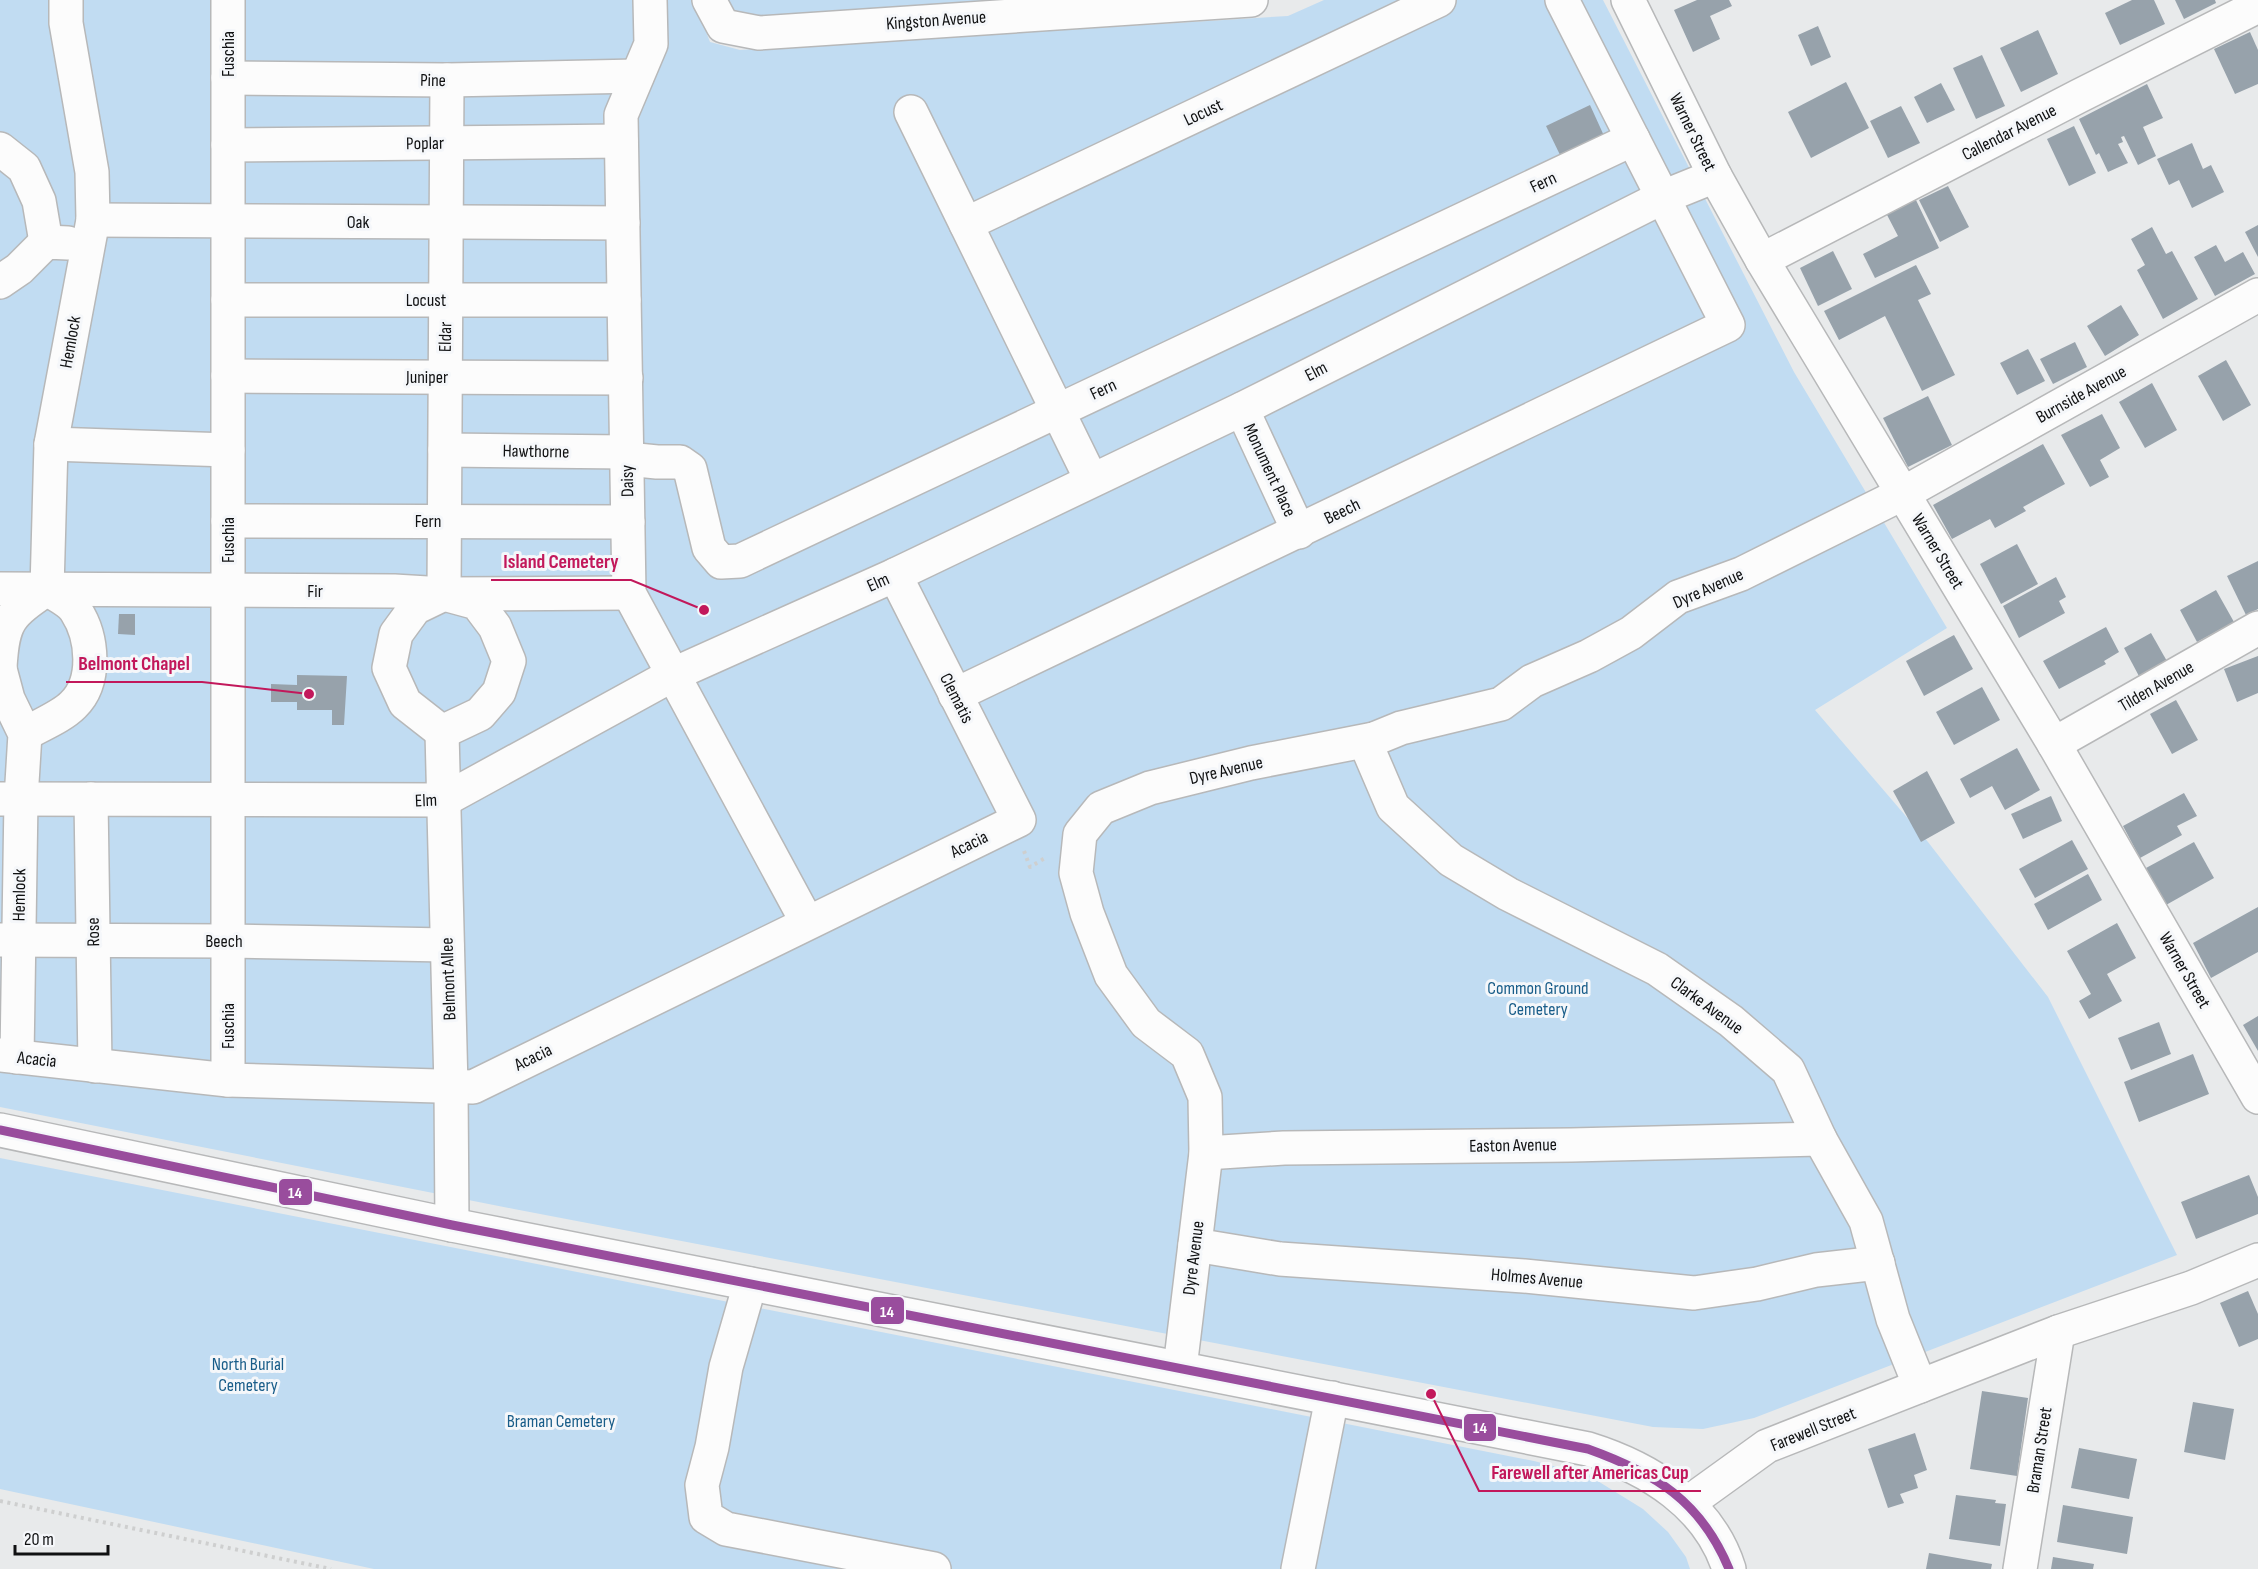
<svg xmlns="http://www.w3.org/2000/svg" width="2258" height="1569" font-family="'Sofia Sans Condensed',sans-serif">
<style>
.green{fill:#c1dcf2}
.building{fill:#97a2ab}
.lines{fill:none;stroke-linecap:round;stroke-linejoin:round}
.minor-casing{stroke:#b7b8b9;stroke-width:36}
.major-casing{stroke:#b7b8b9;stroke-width:36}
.path{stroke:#cecfcf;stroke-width:4;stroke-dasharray:3 4.5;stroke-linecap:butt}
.minor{stroke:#fcfcfc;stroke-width:33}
.major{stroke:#fcfcfc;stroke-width:33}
.bus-1-casing{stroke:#f5f7fa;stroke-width:14}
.bus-1{stroke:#994d9d;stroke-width:9}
.labels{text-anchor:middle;stroke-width:6;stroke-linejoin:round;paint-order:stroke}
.street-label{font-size:18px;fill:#101112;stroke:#f5f7fa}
.park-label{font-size:18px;fill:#195d89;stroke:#f5f7fa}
.leader{fill:none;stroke:#c2185b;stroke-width:2}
.callout-dot{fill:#c2185b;stroke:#f5f7fa;stroke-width:2}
.callout-label{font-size:20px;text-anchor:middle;font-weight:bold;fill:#c2185b;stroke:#f5f7fa;stroke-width:6;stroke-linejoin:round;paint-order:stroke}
.line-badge{stroke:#f5f7fa;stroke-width:2}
.badge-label{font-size:16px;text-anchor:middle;font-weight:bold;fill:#fff}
</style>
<rect width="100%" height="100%" fill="#e8eaeb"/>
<g class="green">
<polygon points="0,0 697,0 699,13 710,42 740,50 1288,16 1324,0 1603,0 1794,372 1947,628 1815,710 1928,842 2048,997 2177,1255 1754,1418 1703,1429 1653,1427 514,1209 0,1107"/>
<polygon points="727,0 1046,0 758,19 738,15"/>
<polygon points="0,1158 1534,1461 1588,1475 1643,1509 1668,1532 1686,1557 1690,1569 374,1569 0,1489"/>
</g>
<g class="building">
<polygon points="1697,0 1729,0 1732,6 1710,16 1720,39 1693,52 1674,10"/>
<polygon points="2132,0 2154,0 2165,24 2120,45 2105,13"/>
<polygon points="2175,0 2215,0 2216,3 2184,19"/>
<polygon points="1818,26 1831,57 1811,66 1798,35"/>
<polygon points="2038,30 2058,74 2021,92 2000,48"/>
<polygon points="2250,32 2258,50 2258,84 2235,94 2214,49"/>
<polygon points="1982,55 2005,106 1976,119 1953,68"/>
<polygon points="1846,82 1869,128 1811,158 1788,112"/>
<polygon points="1941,83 1955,110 1927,123 1914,97"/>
<polygon points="2147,84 2163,118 2143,127 2156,156 2138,165 2124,136 2121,137 2123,142 2118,144 2128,163 2108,172 2099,153 2096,155 2079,119"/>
<polygon points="1590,105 1605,138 1562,159 1546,126"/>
<polygon points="1901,106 1920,143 1888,158 1870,121"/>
<polygon points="2074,126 2096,173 2069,186 2047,139"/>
<polygon points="2192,143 2203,169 2211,165 2224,192 2192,208 2179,180 2169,185 2157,159"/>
<polygon points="1948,186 1969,227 1940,242 1919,200"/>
<polygon points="1915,198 1939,248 1875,278 1863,254 1898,236 1886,213"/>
<polygon points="2258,225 2258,257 2245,232"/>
<polygon points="2152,227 2166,254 2172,251 2198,299 2163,319 2137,270 2145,265 2131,239"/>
<polygon points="2216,245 2225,262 2243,252 2255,274 2215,296 2194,257"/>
<polygon points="1833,251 1852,289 1818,306 1800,268"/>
<polygon points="1916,265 1931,294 1918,300 1955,375 1922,391 1885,316 1839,340 1824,311"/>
<polygon points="2121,305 2139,335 2105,356 2087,326"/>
<polygon points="2075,342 2087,367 2053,384 2040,359"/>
<polygon points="2028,349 2045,381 2017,395 2000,363"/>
<polygon points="2226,360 2251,405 2223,421 2198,376"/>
<polygon points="2152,383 2177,430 2145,448 2119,402"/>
<polygon points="1928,396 1952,445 1908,467 1883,418"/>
<polygon points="2102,414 2120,448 2100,460 2109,477 2090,487 2061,435"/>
<polygon points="2043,444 2065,484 2023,507 2026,511 1995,528 1990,519 1952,539 1933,505"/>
<polygon points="2017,544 2038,584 2001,604 1980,564"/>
<polygon points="2258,561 2258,609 2246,615 2227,576"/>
<polygon points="2056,577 2066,597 2059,601 2065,613 2019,638 2003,606"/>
<polygon points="2216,590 2234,622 2197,642 2180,610"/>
<polygon points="119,614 135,614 135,635 118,634"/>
<polygon points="2106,627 2119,652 2104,661 2106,664 2059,689 2043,661"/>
<polygon points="2151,633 2168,663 2140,678 2124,648"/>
<polygon points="1954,635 1973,669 1924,696 1906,661"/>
<polygon points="2258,656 2258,693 2237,702 2224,669"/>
<polygon points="297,675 347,676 344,725 332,725 332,710 297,710 297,702 271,702 271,684 297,685"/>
<polygon points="1982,687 2000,720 1954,745 1936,712"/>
<polygon points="2176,700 2198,740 2172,754 2150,714"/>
<polygon points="2017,748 2040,790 2005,810 1992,786 1970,798 1960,779"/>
<polygon points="1927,771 1955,823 1921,842 1893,791"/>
<polygon points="2184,793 2197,816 2177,826 2182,835 2140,858 2123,826"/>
<polygon points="2051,796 2062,821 2023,839 2011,814"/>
<polygon points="2072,840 2088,869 2035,898 2019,869"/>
<polygon points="2194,842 2214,878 2166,905 2146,868"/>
<polygon points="2088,874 2102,900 2048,930 2034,904"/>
<polygon points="2258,907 2258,952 2211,978 2193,943"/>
<polygon points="2117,923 2136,958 2107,974 2122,1001 2089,1019 2079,1001 2091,994 2067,951"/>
<polygon points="2258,1016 2258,1051 2243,1025"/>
<polygon points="2159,1022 2171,1054 2131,1070 2118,1038"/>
<polygon points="2193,1054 2209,1094 2139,1122 2124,1082"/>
<polygon points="2249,1175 2258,1197 2258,1214 2196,1239 2181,1202"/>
<polygon points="2248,1291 2258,1314 2258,1339 2239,1347 2220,1303"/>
<polygon points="1982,1391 2028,1398 2017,1476 1970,1469"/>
<polygon points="2193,1402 2234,1409 2225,1460 2184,1452"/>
<polygon points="1915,1433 1927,1470 1914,1475 1918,1488 1900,1494 1904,1503 1888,1508 1868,1449"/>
<polygon points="2079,1448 2137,1459 2129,1499 2071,1488"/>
<polygon points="1956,1495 1996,1500 1995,1503 2006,1504 2000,1546 1949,1539"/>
<polygon points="2063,1505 2133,1517 2127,1554 2057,1542"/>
<polygon points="1929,1553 1992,1564 1991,1569 1926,1569"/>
<polygon points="2053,1557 2094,1564 2093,1569 2051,1569"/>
</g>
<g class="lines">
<defs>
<g id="minor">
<polyline points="650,0 651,44 621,115 629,593 807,922"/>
<polyline points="709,0 723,26 759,33 1251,0"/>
<polyline points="1628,0 1715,176 1762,260 2054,744 2258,1097"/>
<polyline points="228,78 447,80 637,76"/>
<polyline points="911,112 1091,479"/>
<polyline points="228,145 621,141"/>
<polyline points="0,149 24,168 39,201 46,242"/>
<polyline points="93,220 623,223"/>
<polyline points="966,224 1439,0"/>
<polyline points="1762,260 2079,96 2258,6"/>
<polyline points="0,282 19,269 46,242 68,243"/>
<polyline points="228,300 624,300"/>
<polyline points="228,376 626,378"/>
<polyline points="1242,409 1299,532"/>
<polyline points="51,444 228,450"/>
<polyline points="445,450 627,452"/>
<polyline points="627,459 657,462 680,462 690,469 709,548 721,562 740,561 1633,139"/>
<polyline points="228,521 628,522"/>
<polyline points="0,589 394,591 444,594 629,593"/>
<polyline points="47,589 51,444 93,220 92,172 66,23 66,0"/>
<polyline points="444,594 447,80"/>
<polygon points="444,594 477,603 495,627 509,661 499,692 480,714 442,732 405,703 389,668 396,634 415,608"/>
<path d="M0 667C3 620 9 615 47 589"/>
<polyline points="0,669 8,699 25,734 21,799 17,1057"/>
<polyline points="955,695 1728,325 1562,0"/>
<polyline points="442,732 451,1087 452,1225"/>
<path d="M25 734C40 725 61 717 73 705 97 682 93 637 76 611 71 602 56 595 47 589"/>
<polyline points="1374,739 1369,751 1393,807 1451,860 1508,894 1657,969 1731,1021 1788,1070 1820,1139 1866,1221 1893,1319 1920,1386"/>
<polyline points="2054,744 2258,628"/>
<polyline points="0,799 444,800 674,674 895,575 1242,409 1663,197 1715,176"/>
<polyline points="91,799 95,1066"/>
<polyline points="0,940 228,941 447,945"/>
<polyline points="0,1055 228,1080 473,1087 1019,820 895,575"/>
<polyline points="228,1080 228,0"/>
<polyline points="1206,1153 1284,1148 1571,1145 1820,1139"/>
<polyline points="1195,1245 1280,1259 1524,1276 1694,1293 1757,1284 1816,1270 1878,1263"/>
<polyline points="750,1284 726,1367 712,1447 702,1485 706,1517 726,1529 934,1569"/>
<polyline points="1180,1368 1206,1153 1205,1097 1187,1054 1146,1023 1111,975 1087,913 1076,873 1080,834 1101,808 1150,788 1251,763 1374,739 1401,728 1501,704 1532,681 1589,656 1631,633 1678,597 1741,574 1904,493 2258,295"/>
<polyline points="1298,1569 1332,1398"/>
<polyline points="2020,1569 2058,1332"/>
</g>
<g id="major">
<path d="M0 1130 452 1225 1588 1449C1649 1468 1709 1505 1729 1569"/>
<polyline points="1688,1503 1767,1446 2058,1332 2191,1288 2258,1260"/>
</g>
</defs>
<use href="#minor" class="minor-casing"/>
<use href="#major" class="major-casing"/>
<g class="path">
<polyline points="1024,851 1030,867 1045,858"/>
<polyline points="0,1501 331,1569"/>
</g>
<use href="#minor" class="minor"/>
<use href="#major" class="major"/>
<defs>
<path id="bus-1" d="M0 1130 452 1225 1588 1449C1655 1473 1701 1501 1729 1569"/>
</defs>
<use href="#bus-1" class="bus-1-casing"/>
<use href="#bus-1" class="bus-1"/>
</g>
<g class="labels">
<g class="street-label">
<text transform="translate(936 20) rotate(-4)" y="6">Kingston Avenue</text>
<text transform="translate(228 54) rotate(-90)" y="6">Fuschia</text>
<text transform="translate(433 80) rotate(1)" y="6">Pine</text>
<text transform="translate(1203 112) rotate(-25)" y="6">Locust</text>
<text transform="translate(1693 132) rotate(64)" y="6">Warner Street</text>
<text transform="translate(2009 132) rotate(-27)" y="6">Callendar Avenue</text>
<text transform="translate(425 143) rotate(-1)" y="6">Poplar</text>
<text transform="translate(1543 182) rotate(-25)" y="6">Fern</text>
<text x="358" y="228">Oak</text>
<text x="426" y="306">Locust</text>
<text transform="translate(445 337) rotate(-89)" y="6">Eldar</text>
<text transform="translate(70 342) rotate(-80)" y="6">Hemlock</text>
<text transform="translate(1316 371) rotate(-27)" y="6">Elm</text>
<text x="427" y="383">Juniper</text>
<text transform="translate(1103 389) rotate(-25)" y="6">Fern</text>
<text transform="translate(2081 394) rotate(-29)" y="6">Burnside Avenue</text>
<text transform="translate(536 451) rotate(1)" y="6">Hawthorne</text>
<text transform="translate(1270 470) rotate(65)" y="6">Monument Place</text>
<text transform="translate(627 481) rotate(-91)" y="6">Daisy</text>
<text transform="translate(1342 511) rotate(-26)" y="6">Beech</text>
<text x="428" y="527">Fern</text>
<text transform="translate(228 540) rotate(-90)" y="6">Fuschia</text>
<text transform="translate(1938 551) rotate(59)" y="6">Warner Street</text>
<text transform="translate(878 582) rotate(-24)" y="6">Elm</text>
<text transform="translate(1708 588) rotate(-24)" y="6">Dyre Avenue</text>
<text x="315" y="597">Fir</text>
<text transform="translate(2156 686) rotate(-30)" y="6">Tilden Avenue</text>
<text transform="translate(957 698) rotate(63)" y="6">Clematis</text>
<text transform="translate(1226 770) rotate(-13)" y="6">Dyre Avenue</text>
<text transform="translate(426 800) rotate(-2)" y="6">Elm</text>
<text transform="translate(969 844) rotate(-26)" y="6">Acacia</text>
<text transform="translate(19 895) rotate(-89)" y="6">Hemlock</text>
<text transform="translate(93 932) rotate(-91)" y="6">Rose</text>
<text x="224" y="947">Beech</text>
<text transform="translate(2185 970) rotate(60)" y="6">Warner Street</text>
<text transform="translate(448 979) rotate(-92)" y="6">Belmont Allee</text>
<text transform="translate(1707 1005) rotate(36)" y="6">Clarke Avenue</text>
<text transform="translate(228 1026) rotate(-90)" y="6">Fuschia</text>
<text transform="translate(533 1057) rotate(-26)" y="6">Acacia</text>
<text transform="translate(37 1059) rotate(6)" y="6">Acacia</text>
<text transform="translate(1513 1145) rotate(-1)" y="6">Easton Avenue</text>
<text transform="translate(1193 1258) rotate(-83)" y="6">Dyre Avenue</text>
<text transform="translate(1537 1278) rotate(5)" y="6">Holmes Avenue</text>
<text transform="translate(1813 1429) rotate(-22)" y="6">Farewell Street</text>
<text transform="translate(2039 1450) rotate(-81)" y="6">Braman Street</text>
</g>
<g class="park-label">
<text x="1538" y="994">Common Ground<tspan x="1538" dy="21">Cemetery</tspan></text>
<text x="248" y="1370">North Burial<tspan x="248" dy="21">Cemetery</tspan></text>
<text x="561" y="1427">Braman Cemetery</text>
</g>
</g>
<path class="leader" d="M704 610L631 580H491M309 694L202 682H66M1431 1394L1479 1491H1701"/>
<g class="callout-dot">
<circle cx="704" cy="610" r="6"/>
<circle cx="309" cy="694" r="6"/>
<circle cx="1431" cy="1394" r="6"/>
</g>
<g class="callout-label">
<text x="561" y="568">Island Cemetery</text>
<text x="134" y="670">Belmont Chapel</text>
<text x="1590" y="1479">Farewell after Americas Cup</text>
</g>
<g class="line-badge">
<rect x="278" y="1178" width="35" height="28" rx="6" fill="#994d9d"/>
<rect x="870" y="1296" width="35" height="29" rx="6" fill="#994d9d"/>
<rect x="1463" y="1413" width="34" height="29" rx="6" fill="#994d9d"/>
</g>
<g class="badge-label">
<text x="295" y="1198">14</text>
<text x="887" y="1317">14</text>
<text x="1480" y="1433">14</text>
</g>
<path d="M15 1545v9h93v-9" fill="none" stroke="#101112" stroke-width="3"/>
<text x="24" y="1545" font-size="18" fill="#101112" stroke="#f5f7fa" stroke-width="4.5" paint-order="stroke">20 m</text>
</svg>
